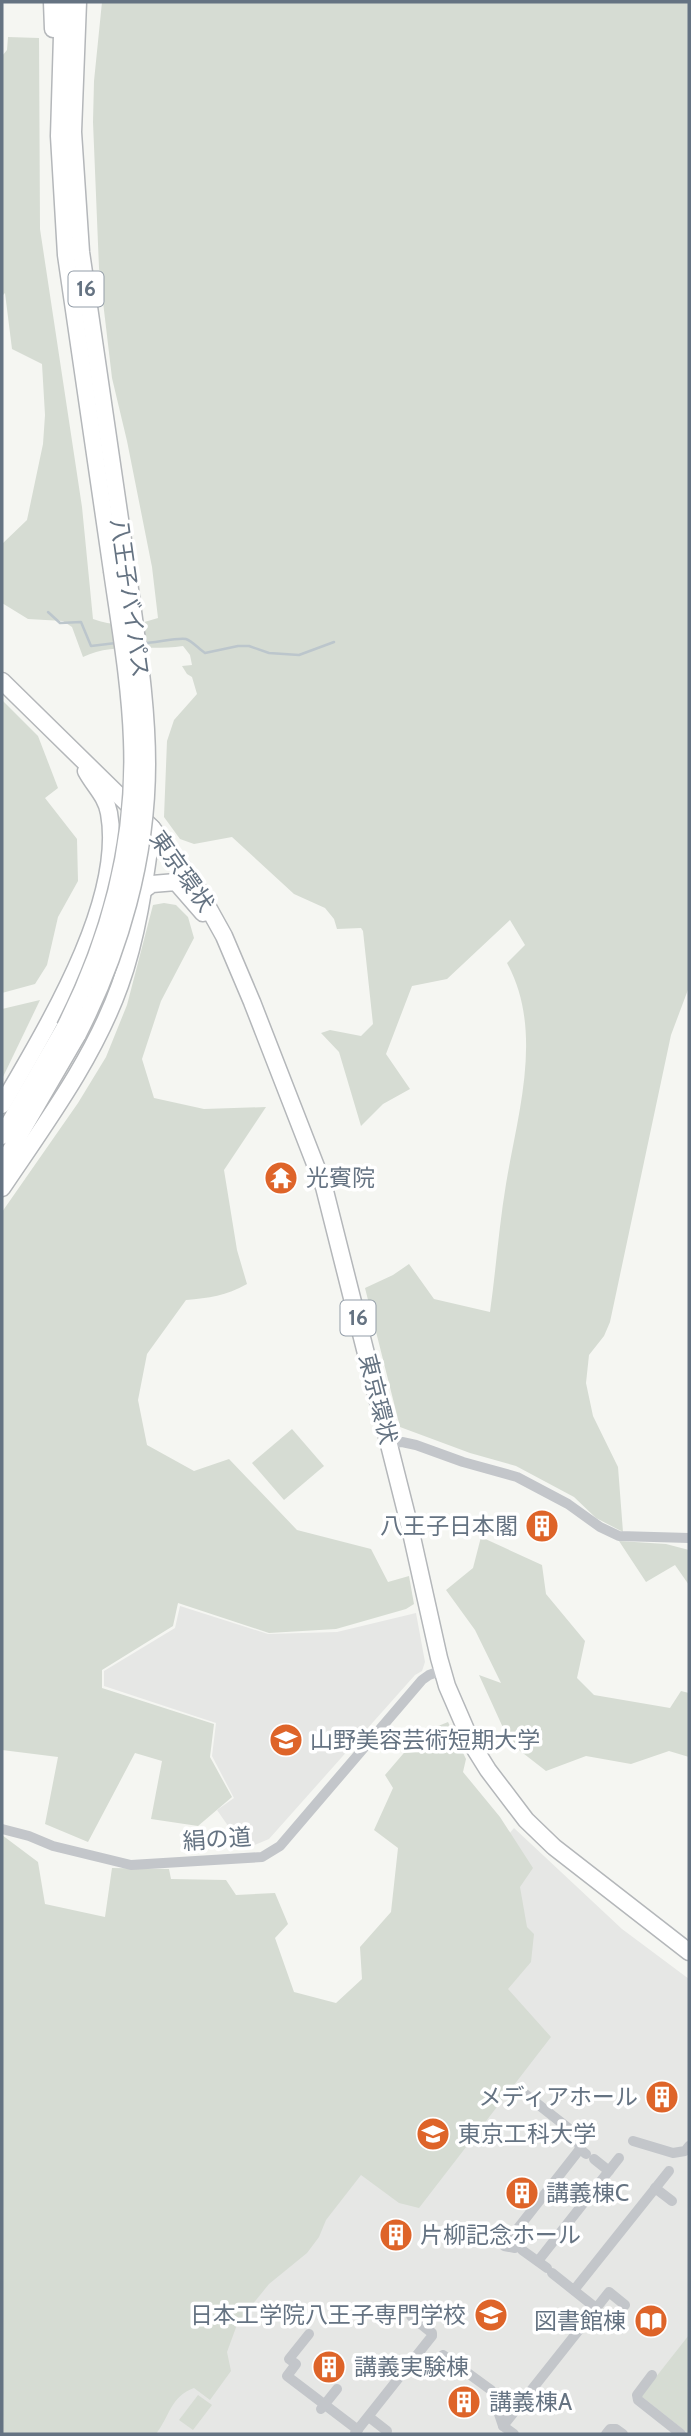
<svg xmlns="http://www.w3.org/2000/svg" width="691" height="2436" font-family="Cabin,'Noto Sans JP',sans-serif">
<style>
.built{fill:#e6e7e5}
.green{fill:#d6dcd3}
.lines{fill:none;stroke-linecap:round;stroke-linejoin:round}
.stream{stroke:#bcc6cc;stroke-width:2.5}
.highway-casing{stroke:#b4b7ba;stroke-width:19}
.minor{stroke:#c3c6ca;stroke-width:10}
.highway{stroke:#fff;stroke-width:16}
.highway-bridge-casing{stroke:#b4b7ba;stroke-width:19;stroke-linecap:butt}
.minor-bridge{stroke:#c3c6ca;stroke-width:10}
.highway-bridge{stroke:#fff;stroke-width:16}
.labels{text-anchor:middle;stroke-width:7;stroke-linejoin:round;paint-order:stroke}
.shield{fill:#fff;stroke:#939da8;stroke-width:2}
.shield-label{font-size:21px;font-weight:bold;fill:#657382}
.street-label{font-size:23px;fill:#657382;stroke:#fff}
.poi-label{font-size:23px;fill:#657382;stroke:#fff;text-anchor:start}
</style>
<rect width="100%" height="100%" fill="#f5f6f2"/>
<g class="built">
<polygon points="180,1606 268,1634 337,1632 416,1613 425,1662 422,1671 415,1675 269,1839 252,1846 242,1846 217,1810 234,1798 212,1756 216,1723 104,1686 104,1671 175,1628"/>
<polygon points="514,1828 622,1929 689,1979 689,2434 2,2434 2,2428 264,2089 442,1913"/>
</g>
<g class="green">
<path d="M102 2H689V987L671 1035 610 1322 604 1336 589 1355 586 1383 593 1416 618 1467 623 1532 596 1518 574 1497 516 1466 470 1453 400 1427 365 1288 393 1275 409 1264 434 1299 490 1312C496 1269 499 1226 506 1184 518 1112 544 1031 507 963L525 945 510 920 447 979 412 986 386 1054 410 1089 383 1104 361 1126 339 1052 321 1033 330 1030 361 1036 373 1024 363 931 361 928 337 929 334 919 325 908 294 894 232 837 194 844 180 839 164 817 167 741 174 720 197 694 192 677 187 674 182 666 192 665 190 655 183 646C150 651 113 642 83 657L72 627 63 621 28 619 2 603V544L27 520 43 444 45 415 42 364 12 349 5 293 2 296V56L7 50 8 37 39 38 40 229 82 507 93 619C113 627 138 625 158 618L152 567 127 441 112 378 99 268 93 122 94 81Z"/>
<polygon points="2,700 38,736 58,788 45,798 77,839 78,881 58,917 47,965 35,984 2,993"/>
<path d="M164 903 176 905 188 917 194 938 161 1001 142 1059 154 1098 204 1109 266 1107 224 1170 237 1250 247 1284C226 1296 209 1298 186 1300L147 1354 138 1400 147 1445 194 1471 229 1459 297 1530 371 1549 388 1582 409 1576 414 1604 406 1609 336 1629 269 1633 178 1603 173 1626 102 1670V1688L214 1724 210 1757 232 1797 198 1826 151 1819 162 1761 135 1753 88 1842 45 1824 58 1757 2 1750V1212L78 1103 106 1057 127 1005 153 905Z"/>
<polygon points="40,1000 2,1079 2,1009"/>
<polygon points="292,1429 324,1466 284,1500 252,1463"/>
<polygon points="481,1537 542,1565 546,1594 585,1641 577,1678 594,1695 670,1708 681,1691 689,1693 689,1757 669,1751 631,1764 586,1756 546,1771 510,1743 479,1675 501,1683 475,1630 446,1590 473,1568"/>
<polygon points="619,1541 666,1544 689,1550 689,1585 675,1565 646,1582"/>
<path d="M448 1722 466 1759 463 1772 500 1817 533 1868 520 1887 527 1927 534 1934 531 1962 508 1989 551 2037 419 2208 399 2203 361 2175 326 2220 319 2237 307 2253 269 2284 238 2322 227 2352 231 2371 210 2400 194 2388C170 2397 170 2416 156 2434H2V1835L38 1862 45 1904 105 1917 112 1868 169 1869 171 1879 226 1880 236 1895 275 1893 288 1924 275 1938 294 1992 336 2003 362 1979 360 1947 391 1912 398 1848 374 1830 393 1788 385 1775 421 1733Z"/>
<polygon points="689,2335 689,2434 641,2396"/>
<polygon points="198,2395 212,2405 193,2430 179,2420"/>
</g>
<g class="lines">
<g class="stream">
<polyline points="48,612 60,623 81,622 91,646 116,643"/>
<path d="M144 643C154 643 179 637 186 639 192 641 199 649 205 653L238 646H249L269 653 299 655 334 642"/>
</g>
<defs>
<g id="highway">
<polyline points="52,2 53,29"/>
<polyline points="63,2 59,136 66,255 112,571"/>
<polyline points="78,2 73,132 81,252 128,574"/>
<polyline points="2,681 152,828 194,882 224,936 252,1002 324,1187 410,1528 439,1658 447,1686 473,1746 488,1770 526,1820 554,1847 689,1952"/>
<polyline points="142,891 152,884 176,882 203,913"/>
<path d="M2 1105C45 1030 125 902 109 813 106 796 94 786 86 771"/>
<polyline points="2,1136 65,1027"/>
<polyline points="2,1165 78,1034"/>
<path d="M2 1188C45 1124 94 1058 120 985 138 935 145 880 152 828"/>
</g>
</defs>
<use href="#highway" class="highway-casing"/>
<g class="minor">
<polyline points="389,1443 402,1442 416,1445 463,1462 517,1477 568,1504 600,1527 619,1536 689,1538"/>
<polyline points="2,1829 29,1836 53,1846 131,1865 262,1857 280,1846 422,1680 429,1675 443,1670"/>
<polyline points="525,2094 577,2135 580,2149 586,2154"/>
<polyline points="633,2141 673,2153 685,2151 689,2146"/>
<polyline points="594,2159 609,2171"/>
<polyline points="655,2188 672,2201"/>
<polyline points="515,2248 504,2246 580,2149"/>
<polyline points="522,2250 547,2268"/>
<polyline points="538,2261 619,2158"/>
<polyline points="552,2273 596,2308"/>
<polyline points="574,2290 669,2171"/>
<polyline points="309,2334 289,2359 296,2364 287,2376 358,2430"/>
<polyline points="443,2355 491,2390 503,2426 514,2434"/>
<polyline points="652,2375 637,2395 638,2400 681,2434"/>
<polyline points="369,2417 387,2431"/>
<polyline points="503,2426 609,2292 625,2305"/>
<polyline points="355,2433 432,2336 432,2333 411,2316"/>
<polyline points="606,2434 610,2429 616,2429 623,2434"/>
</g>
<use href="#highway" class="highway"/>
<defs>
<g id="highway-bridge">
<path d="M65 1027C110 938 136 840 132 740 130 683 120 627 112 571"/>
<path d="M78 1034C120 952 147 858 147 764 147 700 136 637 128 574"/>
</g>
</defs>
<use href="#highway-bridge" class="highway-bridge-casing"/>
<polyline class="minor-bridge" points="321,2409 337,2389"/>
<use href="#highway-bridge" class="highway-bridge"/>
</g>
<defs>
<symbol id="temple-disc" viewBox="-11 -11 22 22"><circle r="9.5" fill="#de6429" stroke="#fff"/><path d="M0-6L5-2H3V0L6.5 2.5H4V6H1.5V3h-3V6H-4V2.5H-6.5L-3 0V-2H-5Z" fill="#fff"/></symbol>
<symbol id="building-disc" viewBox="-11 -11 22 22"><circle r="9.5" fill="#de6429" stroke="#fff"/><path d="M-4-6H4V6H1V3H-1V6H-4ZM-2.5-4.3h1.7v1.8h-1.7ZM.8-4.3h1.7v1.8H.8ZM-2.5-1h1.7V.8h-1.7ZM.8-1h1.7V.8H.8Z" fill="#fff"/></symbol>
<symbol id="university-disc" viewBox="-11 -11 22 22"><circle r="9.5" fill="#de6429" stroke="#fff"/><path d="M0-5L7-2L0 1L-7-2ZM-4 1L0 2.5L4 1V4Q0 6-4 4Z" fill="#fff"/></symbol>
<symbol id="library-disc" viewBox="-11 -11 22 22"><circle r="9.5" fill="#de6429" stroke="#fff"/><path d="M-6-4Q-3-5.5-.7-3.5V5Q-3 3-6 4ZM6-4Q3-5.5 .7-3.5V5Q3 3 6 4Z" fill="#fff"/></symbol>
</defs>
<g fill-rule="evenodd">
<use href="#temple-disc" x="262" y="1159" width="38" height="38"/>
<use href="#building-disc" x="523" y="1507" width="38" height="38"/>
<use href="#university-disc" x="267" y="1721" width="38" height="38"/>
<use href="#building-disc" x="643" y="2078" width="38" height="38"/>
<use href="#university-disc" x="414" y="2115" width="38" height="38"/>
<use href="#building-disc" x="503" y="2174" width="38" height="38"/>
<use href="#building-disc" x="377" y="2216" width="38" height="38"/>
<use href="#university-disc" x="472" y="2296" width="38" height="38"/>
<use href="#library-disc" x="632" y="2302" width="38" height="38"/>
<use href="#building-disc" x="310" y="2348" width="38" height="38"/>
<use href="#building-disc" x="445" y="2383" width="38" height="38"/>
</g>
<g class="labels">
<g class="shield">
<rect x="68.5" y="271.5" width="35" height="35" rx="5"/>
<rect x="340.5" y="1300.5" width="35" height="35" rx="5"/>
</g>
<g class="shield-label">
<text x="86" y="296">16</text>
<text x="358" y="1325">16</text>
</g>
<g class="street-label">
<text transform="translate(130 598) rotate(82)" y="8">八王子バイパス</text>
<text transform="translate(182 871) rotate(55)" y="8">東京環状</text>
<text transform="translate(378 1399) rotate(76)" y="8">東京環状</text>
<text transform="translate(217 1839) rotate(-4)" y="8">絹の道</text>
</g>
<g class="poi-label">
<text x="306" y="1186">光賓院</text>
<text x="518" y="1534" text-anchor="end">八王子日本閣</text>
<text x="310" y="1748">山野美容芸術短期大学</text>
<text x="638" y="2105" text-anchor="end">メディアホール</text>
<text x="458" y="2142">東京工科大学</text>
<text x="546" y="2201">講義棟C</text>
<text x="420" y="2243">片柳記念ホール</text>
<text x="466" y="2323" text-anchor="end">日本工学院八王子専門学校</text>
<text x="626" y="2329" text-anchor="end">図書館棟</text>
<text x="354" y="2375">講義実験棟</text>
<text x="489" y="2410">講義棟A</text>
</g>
</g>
<rect width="691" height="2436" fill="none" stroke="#657382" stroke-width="7"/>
</svg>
